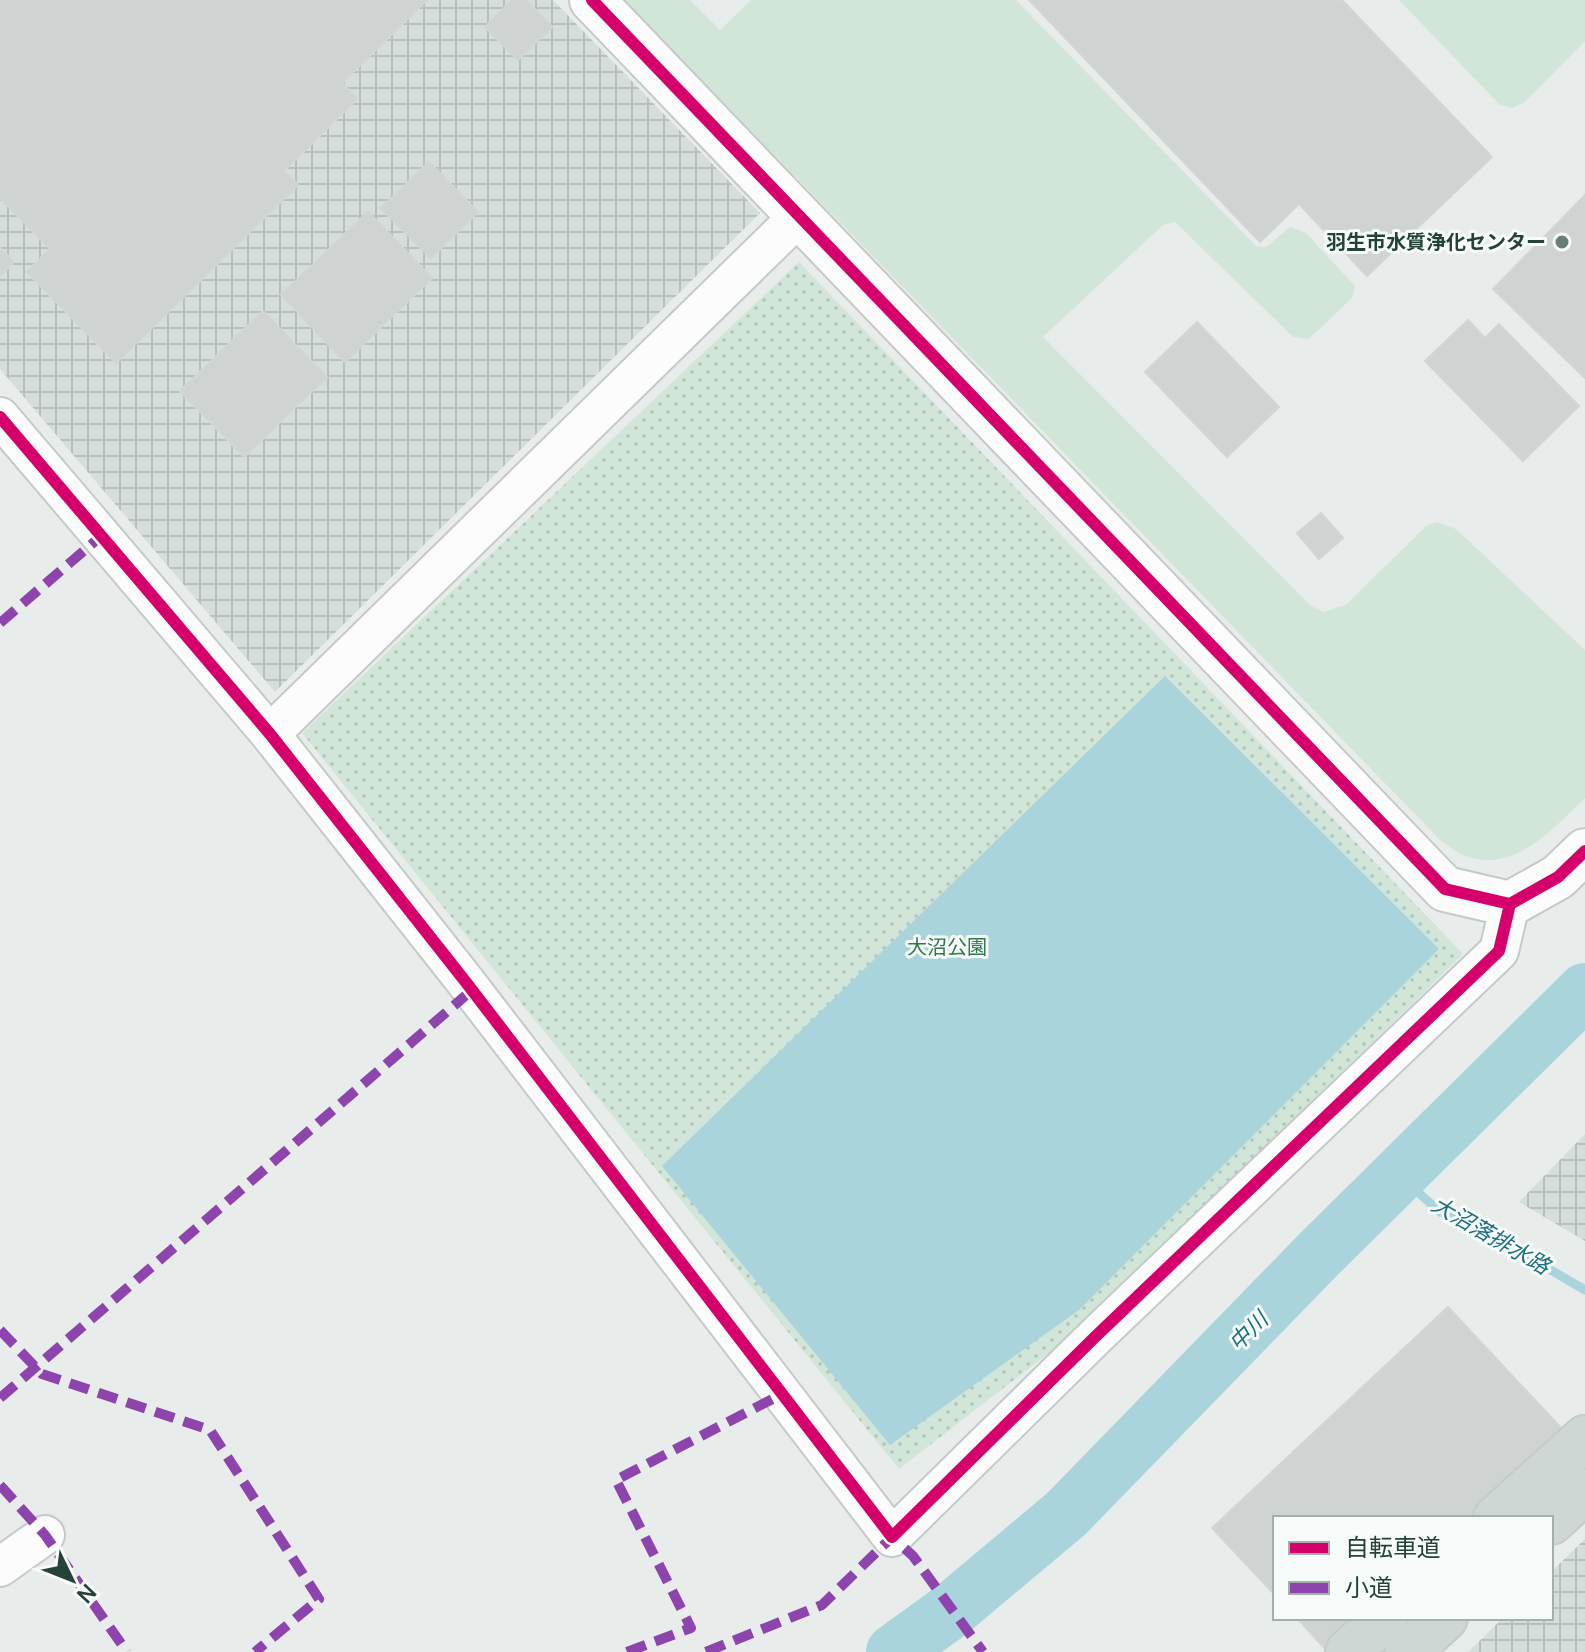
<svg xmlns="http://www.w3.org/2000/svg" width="1585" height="1652" font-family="Manrope,'Noto Sans JP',sans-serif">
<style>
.industrial{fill:url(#industrial-grid)}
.green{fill:#d1e6d8}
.park{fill:url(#park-dots)}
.water{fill:#a9d4db}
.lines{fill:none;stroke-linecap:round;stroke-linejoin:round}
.stream{stroke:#a9d4db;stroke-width:9}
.river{stroke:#a9d4db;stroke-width:56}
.building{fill:#cfd4d2;stroke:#d1d6d4;stroke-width:2}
.minor-casing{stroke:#c5cac8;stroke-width:42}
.tertiary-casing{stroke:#c5cac8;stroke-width:48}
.primary-casing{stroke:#c3ccc9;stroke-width:48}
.minor{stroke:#fcfcfc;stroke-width:38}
.tertiary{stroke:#fcfcfc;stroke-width:44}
.primary{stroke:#cfd7d5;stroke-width:44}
.quiet{stroke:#8e44ad;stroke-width:10;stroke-dasharray:20 10;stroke-linecap:butt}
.cycleway-casing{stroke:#f7fbf9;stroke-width:17}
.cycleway{stroke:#d6006c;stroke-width:12}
.poi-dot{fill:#697e78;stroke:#f7fbf9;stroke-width:3}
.labels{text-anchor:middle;stroke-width:6;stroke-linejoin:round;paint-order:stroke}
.poi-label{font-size:20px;font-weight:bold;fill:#24423a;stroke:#f7fbf9;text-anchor:end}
.park-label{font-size:20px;fill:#2d7a4b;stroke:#f7fbf9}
.water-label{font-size:22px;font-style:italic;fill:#1c6f80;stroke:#f7fbf9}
</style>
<defs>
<pattern id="industrial-grid" width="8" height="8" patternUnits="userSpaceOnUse" patternTransform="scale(2)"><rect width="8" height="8" fill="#d6dedb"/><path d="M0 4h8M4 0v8" fill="none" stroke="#b8c0bd"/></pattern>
<pattern id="park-dots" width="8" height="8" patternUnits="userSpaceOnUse" patternTransform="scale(2)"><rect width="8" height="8" fill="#d1e6d8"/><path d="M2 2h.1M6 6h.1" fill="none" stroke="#b3c6ba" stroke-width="1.8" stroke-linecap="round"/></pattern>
</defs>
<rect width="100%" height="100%" fill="#e8edeb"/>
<g class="industrial">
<polygon points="0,0 553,0 760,213 275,692 0,369"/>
<polygon points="1585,1134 1585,1241 1519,1202"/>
<polygon points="1585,1539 1585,1652 1468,1652 1503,1618 1551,1618 1551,1572"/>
</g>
<g class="green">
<path d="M624 0H690L720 30 751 0H1016L1256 246 1266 247 1290 227 1306 233 1355 286 1352 298 1309 339 1293 337 1175 222 1163 225 1043 337 1311 606 1324 612 1347 604 1426 526 1437 522 1456 529 1585 650V798C1554 828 1516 872 1468 857 1458 854 1449 846 1441 841Z"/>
<polygon points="1399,0 1585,0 1585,41 1525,102 1512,108 1499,104"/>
</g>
<polygon class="park" points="799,262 1463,954 1085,1325 899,1469 302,733"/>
<polygon class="water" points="1165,676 1439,949 1079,1310 890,1445 662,1166"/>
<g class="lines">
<polyline class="stream" points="1400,1176 1440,1212 1474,1225 1585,1290"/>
<polyline class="river" points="894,1652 948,1613 1066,1514 1318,1255 1585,991"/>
</g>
<g class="building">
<polygon points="0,0 427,0 342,83 357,99 284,171 298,185 116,363 27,272 50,249 0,198"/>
<polygon points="512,0 526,0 552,27 518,60 485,27"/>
<polygon points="1029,0 1342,0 1492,157 1367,276 1299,204 1260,242"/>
<polygon points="429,162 478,212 431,258 381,208"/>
<polygon points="1585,195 1585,378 1493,289"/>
<polygon points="368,212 432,278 345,362 281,295"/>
<polygon points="0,248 14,262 0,276"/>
<polygon points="263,311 327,377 244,457 180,391"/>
<polygon points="1468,320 1485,338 1499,324 1579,406 1523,461 1425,361"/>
<polygon points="1197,322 1279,407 1227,457 1145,372"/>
<polygon points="1321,513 1343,538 1319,559 1297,533"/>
<polygon points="1448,1307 1564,1431 1471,1518 1275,1518 1275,1595 1212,1528"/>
<polygon points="1297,1618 1364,1618 1328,1652"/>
</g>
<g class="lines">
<defs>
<g id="minor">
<polyline points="0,417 270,734 465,981 892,1537 1096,1336 1499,951 1510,904"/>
<polyline points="270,734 800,215"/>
<polyline points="0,1567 45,1535"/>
</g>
<polyline id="tertiary" points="592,0 1445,889 1510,904 1558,877 1585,851"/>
<g id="primary">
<polyline points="1496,1518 1585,1438"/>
<polyline points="1551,1522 1585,1491"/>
<polyline points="1348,1652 1385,1618"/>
<polyline points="1408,1652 1445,1618"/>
</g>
</defs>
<use href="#minor" class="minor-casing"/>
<use href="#tertiary" class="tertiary-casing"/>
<use href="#primary" class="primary-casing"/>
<use href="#minor" class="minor"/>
<use href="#tertiary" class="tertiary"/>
<use href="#primary" class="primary"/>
<g class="quiet">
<polyline points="0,623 101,536"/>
<polyline points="0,1330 42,1374 210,1430 319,1599 255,1652"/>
<polyline points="0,1398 472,990"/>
<polyline points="0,1485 45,1535 127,1652"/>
<polyline points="627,1652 691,1628 616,1480 784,1393"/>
<polyline points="706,1652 822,1605 892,1537 913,1556 983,1652"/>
</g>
<defs>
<g id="cycleway">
<polyline points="592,0 1445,889 1510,904 1558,877 1585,851"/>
<polyline points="0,417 270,734 465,981 892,1537 1096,1336 1499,951 1510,904"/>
</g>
</defs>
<use href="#cycleway" class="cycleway-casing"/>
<use href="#cycleway" class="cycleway"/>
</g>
<circle class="poi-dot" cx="1562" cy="242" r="8"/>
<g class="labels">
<g class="poi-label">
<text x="1546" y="249">羽生市水質浄化センター</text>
</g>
<g class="park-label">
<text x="947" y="954">大沼公園</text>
</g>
<g class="water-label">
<text transform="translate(1491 1235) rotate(30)" y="8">大沼落排水路</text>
<text transform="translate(1248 1331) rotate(-45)" y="8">中川</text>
</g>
</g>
<rect x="1273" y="1516" width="280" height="104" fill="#f7fbf9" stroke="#a3b1ad" stroke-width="2"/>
<rect x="1289" y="1542" width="40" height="12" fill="#d6006c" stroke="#a3b1ad" stroke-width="2"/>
<text x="1345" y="1556" font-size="24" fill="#24423a">自転車道</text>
<rect x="1289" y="1582" width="40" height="12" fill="#8e44ad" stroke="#a3b1ad" stroke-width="2"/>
<text x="1345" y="1596" font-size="24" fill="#24423a">小道</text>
<g transform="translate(72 1580) rotate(133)" stroke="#f7fbf9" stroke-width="6" paint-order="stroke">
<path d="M0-6L14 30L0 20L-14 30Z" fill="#24423a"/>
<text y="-12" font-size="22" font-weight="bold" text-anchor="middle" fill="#24423a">N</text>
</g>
</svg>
